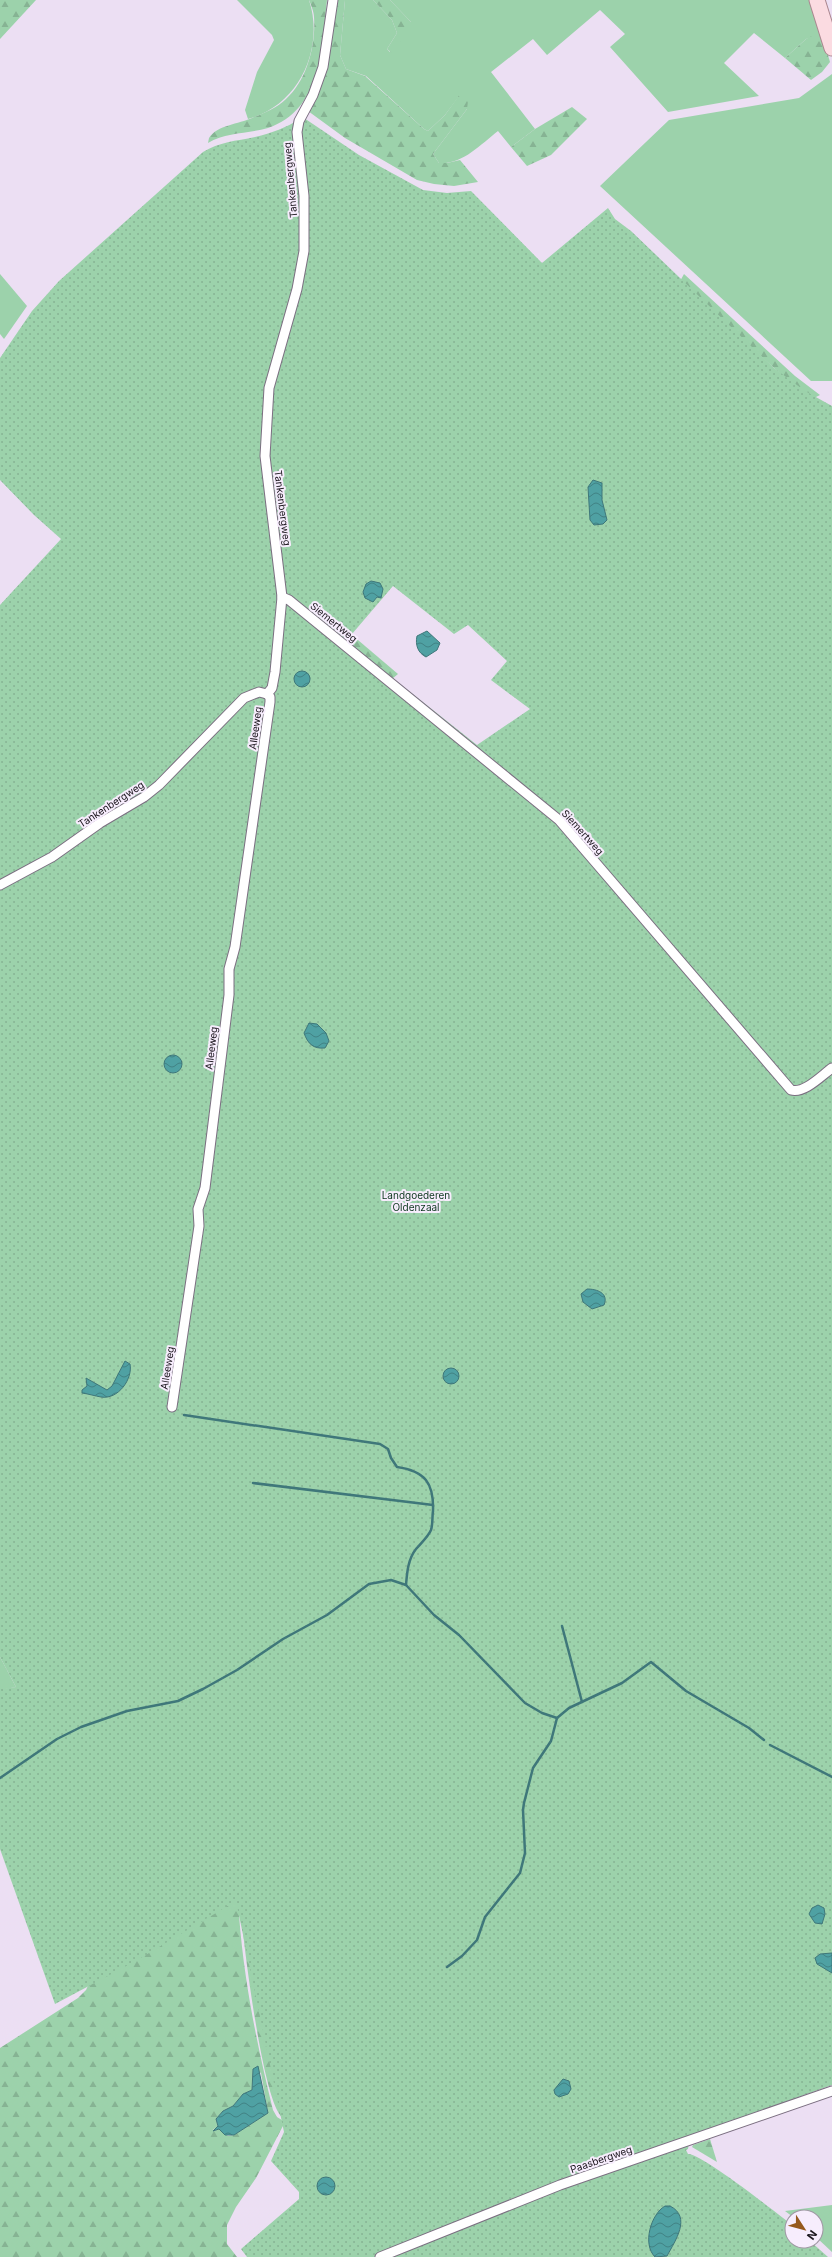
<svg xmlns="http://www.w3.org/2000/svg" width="832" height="2257" font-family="Inter,sans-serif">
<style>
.grass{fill:#9cd2ab}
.forest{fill:url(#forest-firs);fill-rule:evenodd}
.park{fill:url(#park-dots);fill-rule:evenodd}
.water{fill:url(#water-waves);stroke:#3f777a}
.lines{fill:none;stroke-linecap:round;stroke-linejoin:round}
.stream{stroke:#3f777a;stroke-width:2.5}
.minor-casing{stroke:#7b6f81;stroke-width:11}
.primary-casing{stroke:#aa868f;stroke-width:17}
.minor{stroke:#fff;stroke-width:9}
.primary{stroke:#fbdbe1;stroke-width:15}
.labels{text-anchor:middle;stroke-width:4;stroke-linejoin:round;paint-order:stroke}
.street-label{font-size:10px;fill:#1a151c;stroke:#f7edfd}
.park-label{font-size:10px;fill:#0c361d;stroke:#f7edfd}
</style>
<defs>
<pattern id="forest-firs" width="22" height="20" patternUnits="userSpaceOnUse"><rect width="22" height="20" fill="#9cd2ab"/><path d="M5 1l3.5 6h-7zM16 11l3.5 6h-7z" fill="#86b393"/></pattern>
<pattern id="park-dots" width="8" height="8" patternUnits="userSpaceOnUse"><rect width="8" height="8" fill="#9cd2ab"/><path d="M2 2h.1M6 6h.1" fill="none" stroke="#86b393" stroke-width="1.8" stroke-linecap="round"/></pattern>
<pattern id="water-waves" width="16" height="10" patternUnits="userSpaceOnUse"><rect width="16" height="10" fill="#4fa1a3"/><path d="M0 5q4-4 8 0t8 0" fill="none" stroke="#418284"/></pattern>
</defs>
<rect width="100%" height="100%" fill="#ecdff3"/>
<g class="grass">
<path d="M237 0H309C325 48 299 106 248 119L245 110 257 72 274 40 272 35Z"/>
<path d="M345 0H373L392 20 397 33 387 49 390 52 411 22 390 0H811L822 35 806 39 785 58 754 33 724 63 759 96 668 112 610 47 625 34 600 10 547 55 533 39 491 72 535 129 511 147 498 131C480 145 462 165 439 163L433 154 467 109 460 95 445 115 428 131 424 129 366 76 346 69 340 55Z"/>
<polygon points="832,74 832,381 811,381 600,186 669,120 799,98"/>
<polygon points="0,274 27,306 4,339 0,334"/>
<polygon points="0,1657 16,1687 0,1690"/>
<polygon points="832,2205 832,2252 816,2237 816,2217 793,2217 785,2211"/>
</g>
<g class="forest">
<polygon points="0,0 36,0 0,39"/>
<path d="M309 0H327C322 47 322 110 268 128 248 134 226 132 208 143L209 138C217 125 239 124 252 118 264 113 277 108 286 99 307 80 316 45 314 17 314 12 311 5 309 0Z"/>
<polygon points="334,0 345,0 340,55 346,69 365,76 424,129 428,131 445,115 460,94 465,94 468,101 467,109 433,154 439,163 447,163 460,160 478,182 454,186 434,184 417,180 345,138 308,111"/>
<polygon points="373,0 390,0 411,22 411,26 392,53 387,49 397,33 392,20"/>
<polygon points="816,34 822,35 830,62 822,72 811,80 785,58 806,39"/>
<polygon points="572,107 587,119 551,155 527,166 511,147 535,129"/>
<polygon points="684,274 795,376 820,395 810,400 679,283"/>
<polygon points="345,629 398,674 392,679 336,634"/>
<path d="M164 1497 282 2117C263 2102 244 1946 241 1914L239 1915C244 1981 257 2045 273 2110L277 2117 285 2122 256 2178 236 2207 227 2225V2244L237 2257H0V2048L78 1998 86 1990 94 1973ZM253 2069 261 2073 268 2113 234 2135 228 2136 219 2129 214 2131 213 2130 218 2126 216 2119 223 2111 233 2106 243 2094 252 2090Z"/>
<polygon points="710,2139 717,2162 692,2147 693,2145"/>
</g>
<path class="park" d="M301 118H304L359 155 423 190 447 193 471 191 542 263 608 208 615 219 631 231 774 368 805 391 832 406V2085L690 2136 688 2149 686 2150 688 2154C701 2153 778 2214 792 2225V2241H810L828 2257H247L241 2249 299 2199V2192L271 2161 284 2132 236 1901 134 1962 55 2004 0 1849V1689L16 1687 0 1657V605L61 539 34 515 0 480V358L32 311 59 281 203 152C219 142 236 141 255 137 272 133 286 128 301 118ZM393 586 454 634 468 625 507 661 491 680 530 709 477 745 346 641Z"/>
<g class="water">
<polygon points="593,480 602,483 602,500 607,520 603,524 594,525 590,520 588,487"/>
<polygon points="371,581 380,583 383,589 381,598 377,597 373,602 365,598 363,592 366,584"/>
<path d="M427 631 440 643 437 650 426 657C418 653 415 645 417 636Z"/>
<circle cx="302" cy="679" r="8"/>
<path d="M309 1023 317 1024 326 1033 329 1041 325 1048C313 1049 308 1044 304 1033Z"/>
<circle cx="173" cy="1064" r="9"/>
<path d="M587 1289C597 1289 609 1293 604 1305L592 1309 583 1302 581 1294Z"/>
<path d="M125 1361 130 1364C133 1379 118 1400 101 1397 95 1396 89 1394 82 1393V1390L87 1386 86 1378 107 1390 112 1386Z"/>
<circle cx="451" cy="1376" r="8"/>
<polygon points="818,1905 824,1908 825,1914 822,1924 815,1923 809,1914 812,1908"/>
<polygon points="832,1953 832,1973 817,1964 815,1958 820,1954"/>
<polygon points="258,2066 268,2113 234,2135 225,2135 219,2129 213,2131 218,2126 216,2119 223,2111 233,2106 243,2094 252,2090 253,2069"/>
<polygon points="563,2079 569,2081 571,2089 568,2094 559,2097 555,2094 554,2090"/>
<circle cx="326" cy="2186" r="9"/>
<path d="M665 2206H670C692 2217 675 2241 667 2256L655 2257C642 2244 651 2214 665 2206Z"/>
</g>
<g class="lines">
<g class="stream">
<path d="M184 1415 380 1444 388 1449 391 1458 397 1467C425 1471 434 1483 433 1511 432 1517 433 1524 431 1530 428 1537 421 1543 416 1549 408 1559 407 1573 406 1585L434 1615 459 1635 525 1703 542 1713 557 1718"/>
<polyline points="253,1483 433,1505"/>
<polyline points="562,1626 582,1702"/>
<polyline points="770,1745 832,1777"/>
<polyline points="0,1778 57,1739 81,1727 127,1711 178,1701 203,1689 237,1670 283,1639 327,1615 369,1584 391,1580 406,1585"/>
<polyline points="447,1967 462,1956 477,1940 485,1917 520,1873 525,1853 523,1810 524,1803 533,1768 551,1741 557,1718 569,1708 622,1683 651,1662 686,1691 749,1728 764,1740"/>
</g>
<defs>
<g id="minor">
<path d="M282 597 289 600 559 820 791 1090C804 1094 821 1076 832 1068"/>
<polyline points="267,694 272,688 275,672 282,597 265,456 269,388 297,289 304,251 304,196 297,132 299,121 313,95 323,67 333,0"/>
<polyline points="0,885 52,857 100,823 144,797 159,785 244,698 259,692 267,694"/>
<polyline points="172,1407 199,1226 198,1209 205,1188 229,995 229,969 235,947 270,702 270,697 267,694"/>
<polyline points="380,2257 560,2185 832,2091"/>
</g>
<polyline id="primary" points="817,0 832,48"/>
</defs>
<use href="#minor" class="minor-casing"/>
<use href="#primary" class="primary-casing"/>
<use href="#minor" class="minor"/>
<use href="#primary" class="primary"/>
</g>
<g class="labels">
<g class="street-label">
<text transform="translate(290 180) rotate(-95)" y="4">Tankenbergweg</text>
<text transform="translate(283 508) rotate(83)" y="4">Tankenbergweg</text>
<text transform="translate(334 622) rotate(39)" y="4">Siemertweg</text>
<text transform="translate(255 728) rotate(-82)" y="4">Alleeweg</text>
<text transform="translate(111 804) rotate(-33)" y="4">Tankenbergweg</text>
<text transform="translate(583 832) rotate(48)" y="4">Siemertweg</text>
<text transform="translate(211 1048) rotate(-83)" y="4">Alleeweg</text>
<text transform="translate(167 1368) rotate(-81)" y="4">Alleeweg</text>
<text transform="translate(601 2159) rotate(-19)" y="4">Paasbergweg</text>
</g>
<g class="park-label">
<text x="416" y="1199">Landgoederen<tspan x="416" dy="12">Oldenzaal</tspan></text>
</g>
</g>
<g transform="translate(804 2229) rotate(126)"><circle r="19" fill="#f7edfd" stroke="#9f97a3"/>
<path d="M0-3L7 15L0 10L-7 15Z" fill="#96591d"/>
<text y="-6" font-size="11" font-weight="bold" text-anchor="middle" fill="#1a151c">N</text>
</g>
</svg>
